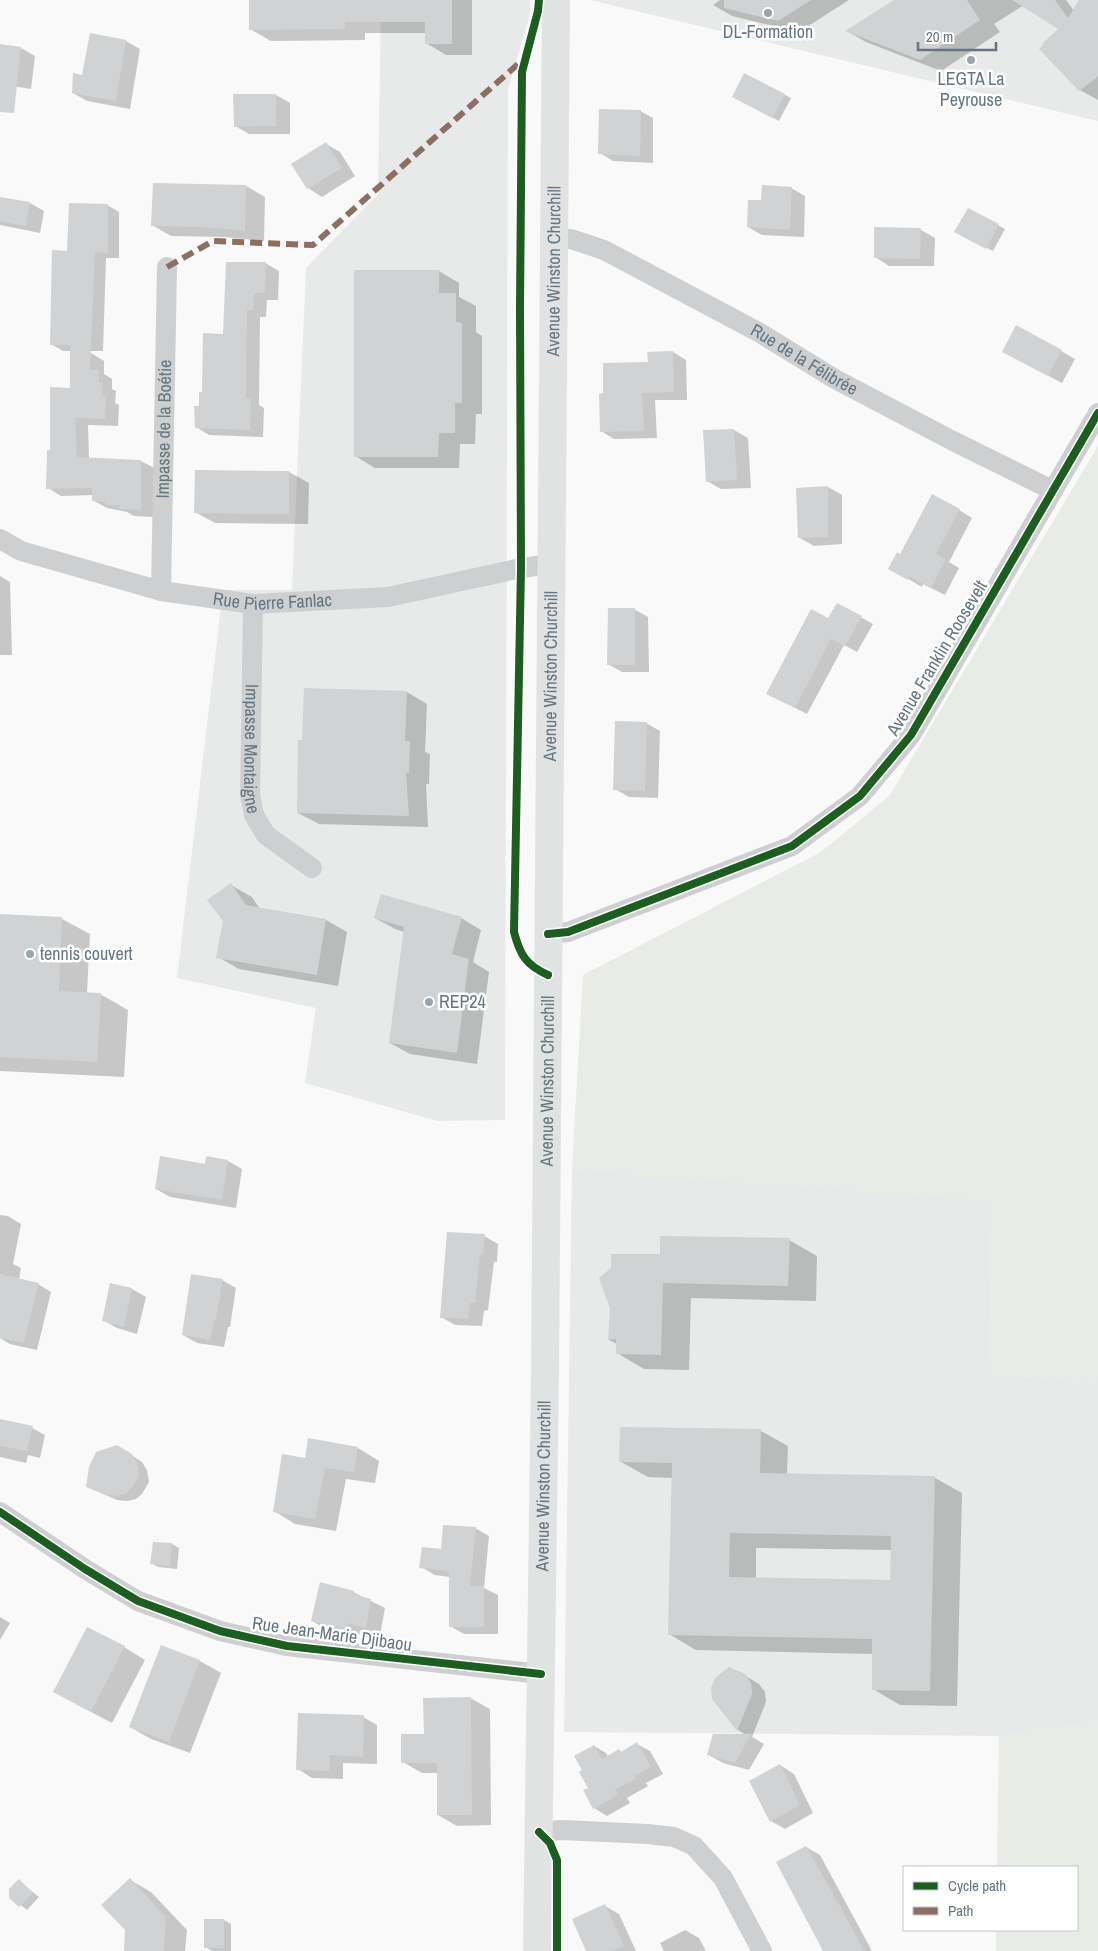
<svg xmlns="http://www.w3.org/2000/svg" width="1098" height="1951" font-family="'Archivo Narrow',sans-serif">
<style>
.built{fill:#e8e9e9}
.green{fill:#e8ebe6}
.shadow{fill:#0003;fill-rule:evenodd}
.building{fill:#d0d2d3;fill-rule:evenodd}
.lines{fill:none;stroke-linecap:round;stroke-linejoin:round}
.minor{stroke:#cecfd0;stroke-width:20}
.secondary{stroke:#e1e2e2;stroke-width:28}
.quiet{stroke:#8d6e63;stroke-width:6;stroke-dasharray:12 6;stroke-linecap:butt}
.cycleway-casing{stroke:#fff;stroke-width:11}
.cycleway{stroke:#1b5e20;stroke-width:8}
.poi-dot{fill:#99a4ac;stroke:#fff;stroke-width:2}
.labels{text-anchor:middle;stroke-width:5;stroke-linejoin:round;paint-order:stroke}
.poi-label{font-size:18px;fill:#657683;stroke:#fff}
.street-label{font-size:18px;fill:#657683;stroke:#fff}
</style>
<rect width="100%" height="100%" fill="#f9f9f9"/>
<g class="built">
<polygon points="381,0 530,0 530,15 508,89 505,1120 437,1121 305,1083 316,1008 177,978 223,590 292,590 306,268 378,194"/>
<polygon points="590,0 1098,0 1098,121"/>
<polygon points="572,1168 991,1198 990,1374 1098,1381 1098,1722 999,1736 564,1732"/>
</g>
<g class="green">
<polygon points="1098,446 1098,1381 990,1374 991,1198 572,1168 583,975 821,852 890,795"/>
<polygon points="1098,1722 1098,1951 996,1951 996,1930 1077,1930 1077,1867 997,1867 999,1736"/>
</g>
<g class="shadow">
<polygon points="250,0 472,0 472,55 446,55 426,43 426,33 365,33 365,40 271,41 250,29"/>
<polygon points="720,0 849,0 799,32 732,16 713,5"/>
<polygon points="895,0 1032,0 994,24 1000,32 941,71 866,42 847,31"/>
<polygon points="1033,0 1066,0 1075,12 1085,0 1098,0 1098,100 1080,90 1061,29"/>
<polygon points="126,41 140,49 130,109 87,101 73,93 83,76"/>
<polygon points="0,45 21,48 35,56 31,89 0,84"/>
<polygon points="276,95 290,103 290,134 249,134 235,126"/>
<polygon points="785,95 791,98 779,121 740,100"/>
<polygon points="640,111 653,118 653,163 613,161 600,153"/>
<polygon points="326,144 340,152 355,176 322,197 308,188"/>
<polygon points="154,184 246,186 265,197 264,241 225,237 171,236 152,225"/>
<polygon points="791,188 805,196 804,237 762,235 748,227 762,201"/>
<polygon points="0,199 30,203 44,211 40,233 0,225"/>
<polygon points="107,205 119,212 119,258 106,258 103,351 63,351 51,344 68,252"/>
<polygon points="968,209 1005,229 993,251 963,236"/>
<polygon points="875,228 921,230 935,238 934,266 889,266 875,257"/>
<polygon points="265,263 279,271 278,300 267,300 266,317 260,317 259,405 264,408 263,437 209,435 196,427 203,393 224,335"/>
<polygon points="439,271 459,283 459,297 476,306 476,332 482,336 482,414 476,414 475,444 460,444 459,468 375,468 355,456"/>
<polygon points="1061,351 1075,359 1062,383 1018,360"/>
<polygon points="673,352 686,360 687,400 655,400 657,438 614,439 601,431 604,394 649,363"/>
<polygon points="91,353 104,361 104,374 112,379 112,389 116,391 115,403 119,405 118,426 88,425 89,459 141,461 154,468 154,517 134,516 127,512 107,508 94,501 94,495 61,496 48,488 51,451 71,390 71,365"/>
<polygon points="734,430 748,438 751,488 721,489 707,481"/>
<polygon points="289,472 309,483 308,524 215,523 195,512"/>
<polygon points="828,487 842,495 842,544 814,546 800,538"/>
<polygon points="959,510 972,518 949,562 959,568 945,595 923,584 922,587 890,568 900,555"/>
<polygon points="0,576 10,582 12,655 0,655"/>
<polygon points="837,604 873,624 857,652 844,645 807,714 780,700"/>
<polygon points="634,609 648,617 649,672 622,672 608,664"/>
<polygon points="407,692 427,704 425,752 430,754 429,784 426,784 428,827 319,824 298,813"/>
<polygon points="646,723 660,731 658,798 629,797 615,789"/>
<polygon points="231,885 252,897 260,909 326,920 347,932 338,986 239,969 218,957"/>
<polygon points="0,916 62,919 90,934 87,993 100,994 128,1010 124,1077 0,1071"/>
<polygon points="375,918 461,918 481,930 473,962 489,972 477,1064 410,1054 390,1043 404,932 395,929"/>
<polygon points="207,1158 228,1161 242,1169 236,1208 170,1197 156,1189 206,1165"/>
<polygon points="0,1215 8,1216 21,1224 13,1264 21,1268 19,1280 38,1284 51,1292 37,1350 10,1344 0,1338"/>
<polygon points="484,1236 498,1244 497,1262 494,1262 488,1310 484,1311 482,1326 455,1325 441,1317"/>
<polygon points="789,1240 817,1256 816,1301 691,1298 689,1370 644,1369 617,1353 617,1344 609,1340 661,1255"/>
<polygon points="222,1280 236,1288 230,1327 228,1327 224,1347 197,1343 183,1335"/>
<polygon points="110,1284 132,1289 146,1297 137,1334 117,1328 103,1320"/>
<polygon points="0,1420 32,1428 45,1435 40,1458 28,1455 26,1463 0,1457"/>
<path d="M622 1428 761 1431 788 1446 787 1474 935 1478 962 1493 957 1706 900 1705 873 1689V1654L696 1650 669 1634 673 1478 648 1477 621 1462ZM756 1548 892 1550 891 1581 756 1579Z"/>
<polygon points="309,1440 358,1448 379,1461 375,1483 346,1479 336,1531 295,1524 274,1511 306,1459"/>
<polygon points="117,1446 142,1462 147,1470 149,1482 142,1494 136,1499 127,1501 117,1500 87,1487"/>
<polygon points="475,1528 489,1536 484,1588 498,1595 498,1634 464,1634 450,1626 450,1577 435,1575 421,1567 442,1550"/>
<polygon points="154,1543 172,1544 179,1548 177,1569 158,1567 151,1563"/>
<polygon points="353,1592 385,1608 380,1635 360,1630 359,1636 326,1629 312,1621"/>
<polygon points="0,1617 10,1623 0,1640"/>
<polygon points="124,1647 145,1660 112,1723 76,1704"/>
<polygon points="200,1661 221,1673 190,1753 151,1739 130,1727"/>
<polygon points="744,1675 759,1684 765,1692 766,1702 752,1737 764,1744 749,1770 723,1763 709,1755 747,1736 738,1730 713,1698"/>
<polygon points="470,1698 490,1709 491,1825 457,1826 438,1815 438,1773 422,1773 403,1762 425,1736"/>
<polygon points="363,1717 377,1725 377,1764 343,1763 343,1779 312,1778 298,1769"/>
<polygon points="637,1744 650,1751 663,1774 646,1783 648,1786 627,1798 630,1803 607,1816 594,1808 590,1788 583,1771 594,1746 606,1753 608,1757 619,1751 622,1752"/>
<polygon points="780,1765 794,1774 813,1813 785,1829 771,1821"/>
<polygon points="806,1847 820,1855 872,1951 824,1951"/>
<polygon points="130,1880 151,1892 187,1930 185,1951 125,1951"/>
<polygon points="19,1881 39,1897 27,1910 11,1897"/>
<polygon points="605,1906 619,1914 636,1951 588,1951"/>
<polygon points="224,1920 231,1924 231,1951 212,1951 205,1947"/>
<polygon points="685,1930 699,1938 706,1951 664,1951 660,1943"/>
</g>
<g class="building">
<polygon points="249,0 452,0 452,44 425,44 425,22 345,22 345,29 249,30"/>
<polygon points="724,0 811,0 778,21 724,8"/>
<polygon points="894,0 967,0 980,20 920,60 845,31"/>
<polygon points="1012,0 1055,0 1068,18 1079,0 1098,0 1098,76 1095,79 1079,91 1039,49 1043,45 1042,44 1058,29"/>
<polygon points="90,33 126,40 116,101 72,93 73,73 82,75"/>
<polygon points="0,44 21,47 14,113 0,112"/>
<polygon points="744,73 785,94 772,118 732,97"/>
<polygon points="233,94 276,94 276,126 234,127"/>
<polygon points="599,109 641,110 640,156 598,154"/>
<polygon points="326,142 342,168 307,189 291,164"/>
<polygon points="153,183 246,185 245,231 205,227 151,226"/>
<polygon points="762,185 792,187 790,230 747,227 748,200 761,200"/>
<polygon points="0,197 30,202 26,226 0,221"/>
<polygon points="69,203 108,204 108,253 95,252 90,370 99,370 99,382 103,383 102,396 106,396 105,419 75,418 77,457 141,460 141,510 119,509 120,505 105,505 105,502 92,501 92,488 46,489 47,450 50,450 50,387 70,388 70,345 50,345 52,250 67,251"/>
<polygon points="968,208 999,224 986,249 954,232"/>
<polygon points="874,227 921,228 920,259 874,258"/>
<polygon points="226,262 266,262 265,293 254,293 253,310 247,310 246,398 251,399 250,430 195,428 194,406 199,406 199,392 202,392 203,333 223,334"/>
<polygon points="354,270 439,270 439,293 456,293 456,322 462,323 462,403 455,403 455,433 439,433 438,457 354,457"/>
<polygon points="1016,325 1062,350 1048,376 1002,352"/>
<polygon points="673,351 674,392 642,393 644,431 600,432 599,394 603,393 603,363 648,362 647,352"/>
<polygon points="734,429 737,480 706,482 703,430"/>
<polygon points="195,470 289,471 289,514 194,513"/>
<polygon points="828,486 828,537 798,538 796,488"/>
<polygon points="932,494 960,509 936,554 946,559 931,588 910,577 908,580 888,569 897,552 900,554"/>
<polygon points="837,603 862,616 845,646 831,639 795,708 766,694 811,609 828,618"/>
<polygon points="608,608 635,608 635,665 607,665"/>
<polygon points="304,688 407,691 405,741 410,741 409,773 406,773 409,816 297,813 298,740 302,740"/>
<polygon points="615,721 647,722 645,791 613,790"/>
<polygon points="231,883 246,905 326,919 317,975 216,958 223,921 207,900"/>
<polygon points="381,894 462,917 452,954 469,959 457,1053 389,1043 404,927 374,918"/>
<polygon points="0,914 62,917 59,991 101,993 97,1062 0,1057"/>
<polygon points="160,1156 205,1164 206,1156 228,1160 222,1200 155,1189"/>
<polygon points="447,1232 485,1234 483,1254 480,1254 475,1303 470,1303 468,1319 440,1318"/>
<polygon points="660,1236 790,1238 788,1286 663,1283 661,1355 616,1354 616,1339 608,1340 610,1309 599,1278 611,1268 611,1254 660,1254"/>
<polygon points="0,1274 39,1283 24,1343 0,1338"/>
<polygon points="191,1274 223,1279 216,1320 214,1320 210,1340 182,1335"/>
<polygon points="110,1283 132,1288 124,1327 102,1321"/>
<polygon points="0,1419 33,1426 27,1451 0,1446"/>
<path d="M620 1427 761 1429 760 1473 935 1476 930 1691 872 1690V1639L668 1635 672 1463 619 1462ZM730 1533 891 1536 890 1580 729 1577Z"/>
<polygon points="308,1438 358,1447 354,1472 325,1468 315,1519 273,1512 282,1454 305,1458"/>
<polygon points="117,1445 132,1454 137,1463 139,1476 132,1488 125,1494 116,1496 106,1495 86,1487 89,1467 96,1452"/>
<polygon points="443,1525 476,1527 470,1586 484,1586 484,1627 449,1627 449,1571 419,1568 422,1547 441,1549"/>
<polygon points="153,1542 172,1543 170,1566 150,1564"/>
<polygon points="320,1582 354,1591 353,1594 371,1599 366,1628 346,1623 345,1629 311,1621"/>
<polygon points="87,1627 125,1646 91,1712 53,1692"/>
<polygon points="161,1645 200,1660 169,1742 129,1727"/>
<polygon points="729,1667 745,1674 751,1683 752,1694 737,1731 712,1699 711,1688 715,1678"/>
<polygon points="471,1697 472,1815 437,1815 437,1763 401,1763 401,1734 424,1734 423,1698"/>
<polygon points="298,1713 364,1715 363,1757 330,1755 329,1771 296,1770"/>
<polygon points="713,1734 751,1734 735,1763 707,1755"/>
<polygon points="637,1742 651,1767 634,1776 636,1779 615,1790 618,1795 593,1809 583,1790 588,1788 579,1772 582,1770 574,1756 594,1745 602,1759 619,1749 621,1752"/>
<polygon points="780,1764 800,1805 770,1822 749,1781"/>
<polygon points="806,1846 846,1917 864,1951 823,1951 776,1862"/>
<polygon points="130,1878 166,1917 164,1951 124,1951 125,1930 101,1905"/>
<polygon points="19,1879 33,1893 19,1907 9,1898 9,1889"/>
<polygon points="605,1904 624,1946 611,1951 586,1951 572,1919"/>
<rect x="204" y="1919" width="20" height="29"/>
</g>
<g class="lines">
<g class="minor">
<path id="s1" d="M553 239H571L604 250 760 333 835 379 951 440 1052 490"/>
<path id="s2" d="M0 539 21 551 161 591 253 604 388 597 521 568 551 564"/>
<path id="s3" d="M161 591 167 267"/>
<path id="s4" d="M253 604 250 795 254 815 266 835 312 868"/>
<polyline points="548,934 568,932 792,846 860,796 911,735 1098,413"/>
<polyline points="0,1512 85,1569 138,1601 220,1631 287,1646 541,1674"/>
<polyline points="539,1832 562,1830 648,1834 674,1837 694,1846 723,1878 762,1951"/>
</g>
<path class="secondary" id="s5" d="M537 1951 545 1371 556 0"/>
<polyline class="quiet" points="167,267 213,241 313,245 525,58"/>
<defs>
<g id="cycleway">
<path d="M539 0 538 11 522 72 520 307 521 568 514 932C520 955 526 965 548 975"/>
<polyline points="548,934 568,932 792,846 860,796 911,735 1098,413"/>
<polyline points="0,1512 85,1569 138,1601 220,1631 287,1646 541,1674"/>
<polyline points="539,1832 550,1843 557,1860 557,1951"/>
</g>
</defs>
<use href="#cycleway" class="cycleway-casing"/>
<use href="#cycleway" class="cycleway"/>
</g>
<g class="poi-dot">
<circle cx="768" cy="13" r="5"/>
<circle cx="971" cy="60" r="5"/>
<circle cx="30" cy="954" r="5"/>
<circle cx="429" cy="1002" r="5"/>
</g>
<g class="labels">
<g class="poi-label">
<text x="768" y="38">DL-Formation</text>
<text x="971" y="85">LEGTA La<tspan x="971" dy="21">Peyrouse</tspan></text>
<text x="40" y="960" text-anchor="start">tennis couvert</text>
<text x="439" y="1008" text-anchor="start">REP24</text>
</g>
<g class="street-label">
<text dy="6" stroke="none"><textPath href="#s5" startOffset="1680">Avenue Winston Churchill</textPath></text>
<text dy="6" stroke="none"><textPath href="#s1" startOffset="281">Rue de la Félibrée</textPath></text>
<text dy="6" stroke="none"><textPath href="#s3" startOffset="162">Impasse de la Boétie</textPath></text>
<text dy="6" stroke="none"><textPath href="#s2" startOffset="282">Rue Pierre Fanlac</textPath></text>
<text transform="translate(937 658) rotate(-59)" y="6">Avenue Franklin Roosevelt</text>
<text dy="6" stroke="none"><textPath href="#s5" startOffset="1275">Avenue Winston Churchill</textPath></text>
<text dy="6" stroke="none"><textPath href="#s4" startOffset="145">Impasse Montaigne</textPath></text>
<text dy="6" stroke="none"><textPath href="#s5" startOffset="870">Avenue Winston Churchill</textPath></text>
<text dy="6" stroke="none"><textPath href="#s5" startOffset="465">Avenue Winston Churchill</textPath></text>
<text transform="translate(332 1634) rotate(8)" y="6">Rue Jean-Marie Djibaou</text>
</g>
</g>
<rect x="903" y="1866" width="175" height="65" fill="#ffffff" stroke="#c1c8cd"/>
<rect x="913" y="1882" width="25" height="8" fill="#1b5e20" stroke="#c1c8cd"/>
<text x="948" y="1891" font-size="15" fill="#657683">Cycle path</text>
<rect x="913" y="1907" width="25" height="8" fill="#8d6e63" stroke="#c1c8cd"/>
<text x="948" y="1916" font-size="15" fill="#657683">Path</text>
<path d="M918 42v8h78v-8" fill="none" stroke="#657683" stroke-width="2.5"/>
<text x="926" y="42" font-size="15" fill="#657683" stroke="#ffffff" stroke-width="4" paint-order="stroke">20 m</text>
</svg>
